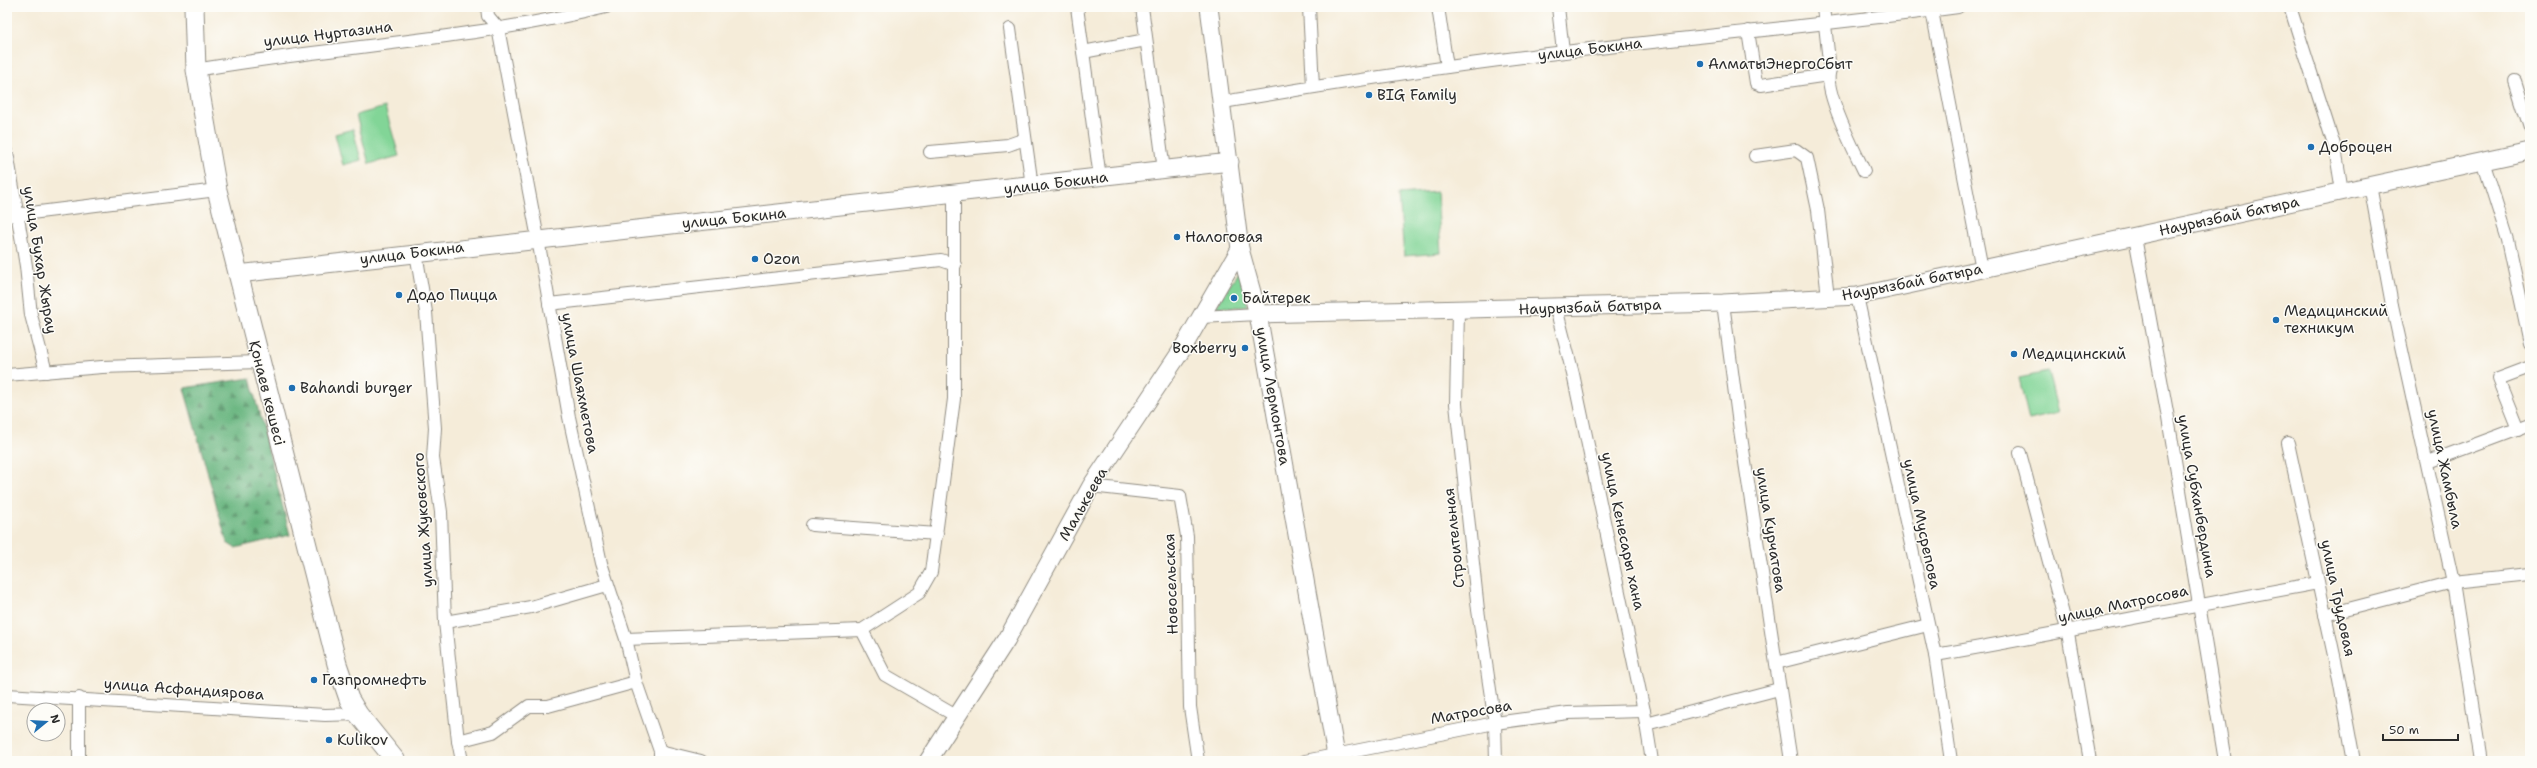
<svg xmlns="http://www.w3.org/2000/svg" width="2537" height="768" font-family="'Shantell Sans',sans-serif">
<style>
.grass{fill:#82d597;stroke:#568061}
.forest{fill:url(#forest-firs);stroke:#4a7056}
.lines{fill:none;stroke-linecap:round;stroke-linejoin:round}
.street-casing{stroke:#908c82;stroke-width:14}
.secondary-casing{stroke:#908c82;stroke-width:19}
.primary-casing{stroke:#908c82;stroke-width:21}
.street{stroke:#fff;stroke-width:12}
.secondary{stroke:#fff;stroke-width:17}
.primary{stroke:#fff;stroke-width:19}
.poi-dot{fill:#1f6fb2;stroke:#fdfcf7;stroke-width:1.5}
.labels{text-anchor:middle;stroke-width:3;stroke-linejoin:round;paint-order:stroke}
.street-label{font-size:15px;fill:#2b2b2b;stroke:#fdfcf7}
.poi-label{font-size:15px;fill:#2b2b2b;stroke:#fdfcf7;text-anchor:start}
</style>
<defs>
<pattern id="forest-firs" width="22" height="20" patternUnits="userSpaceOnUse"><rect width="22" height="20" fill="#69b680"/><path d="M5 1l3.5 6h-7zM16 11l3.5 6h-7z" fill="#579469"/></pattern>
</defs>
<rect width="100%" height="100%" fill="#fdfcf7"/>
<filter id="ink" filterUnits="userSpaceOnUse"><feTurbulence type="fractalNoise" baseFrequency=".025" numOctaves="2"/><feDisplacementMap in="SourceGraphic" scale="8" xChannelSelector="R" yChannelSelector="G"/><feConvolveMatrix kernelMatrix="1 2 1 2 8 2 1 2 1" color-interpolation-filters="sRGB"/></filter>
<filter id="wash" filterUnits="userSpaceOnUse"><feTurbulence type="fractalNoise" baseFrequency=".012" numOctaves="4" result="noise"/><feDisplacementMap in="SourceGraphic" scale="16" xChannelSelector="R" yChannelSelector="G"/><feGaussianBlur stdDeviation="0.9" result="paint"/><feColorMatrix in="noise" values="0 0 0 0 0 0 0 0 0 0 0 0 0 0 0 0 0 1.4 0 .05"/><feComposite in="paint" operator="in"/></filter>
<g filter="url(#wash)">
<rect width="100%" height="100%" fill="#f5ecd9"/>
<g class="grass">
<polygon points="385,107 399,156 369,164 356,115"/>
<polygon points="353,129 361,160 343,165 335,134"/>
<polygon points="1437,192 1441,253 1404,256 1399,195"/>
<polygon points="1240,269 1248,307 1216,307"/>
<polygon points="2048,372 2058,413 2029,420 2019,378"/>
</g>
<polygon class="forest" points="250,378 290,535 235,548 227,543 184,388"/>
</g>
<g filter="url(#ink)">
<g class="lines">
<defs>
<g id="street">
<polyline points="487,7 488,16 498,28 538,239 569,417 601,563 626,639 636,682 660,751 660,761"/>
<polyline points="1077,7 1100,178"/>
<polyline points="1142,7 1164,170"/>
<polyline points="1309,7 1313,87"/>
<polyline points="1438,7 1447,67"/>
<polyline points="1558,7 1563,52"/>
<path d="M1823 7 1830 70C1822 89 1855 152 1864 171"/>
<polyline points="2290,7 2335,148 2342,191"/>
<polyline points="1932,11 1982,269"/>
<polyline points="1010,29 1032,186"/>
<polyline points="1748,31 1756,83 1761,85 1828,75"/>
<polyline points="1083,52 1146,40"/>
<path d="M196 70C332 46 472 40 606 7"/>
<polyline points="2515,81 2530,128"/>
<path d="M1223 102C1337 83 1451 65 1565 52 1696 36 1827 25 1958 7"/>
<polyline points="7,152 26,266 31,315 46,372"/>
<polyline points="930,152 1008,145 1025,139"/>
<polyline points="1755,156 1796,150 1807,158 1818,210 1828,297"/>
<polyline points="2483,161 2508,240 2530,343"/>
<polyline points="2370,185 2392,305 2453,582 2481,761"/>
<polyline points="7,216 217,190"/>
<polyline points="2135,237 2167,412 2225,761"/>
<polyline points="416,253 426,312 435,428 433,458 441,512 445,622 458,741 462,761"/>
<polyline points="1857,296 1935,655 1951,761"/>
<polyline points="1723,303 1738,417 1791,761"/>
<polyline points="549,304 941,260 955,265"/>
<polyline points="1556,308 1573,374 1644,711 1652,761"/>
<polyline points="1458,311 1456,404 1478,610 1495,723 1496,761"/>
<polyline points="1201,317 1258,314"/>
<polyline points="7,375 102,367 259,362"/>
<polyline points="2518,429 2498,379 2530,367"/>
<polyline points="2288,443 2338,674 2354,761"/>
<polyline points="2020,453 2068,633 2090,761"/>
<polyline points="2428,462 2530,424"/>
<polyline points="1091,486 1180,496 1187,536 1190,707 1198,761"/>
<polyline points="812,525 937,534"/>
<polyline points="2325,615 2453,582 2530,574"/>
<polyline points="445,622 531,607 607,585"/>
<polyline points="862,630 919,593 931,572 954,399 954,196"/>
<polyline points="626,639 862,630 885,675 956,716"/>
<path d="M1935 655C2063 633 2190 606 2318 583"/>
<polyline points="1776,663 1928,625"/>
<polyline points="7,695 325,715 358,714"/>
<polyline points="1646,724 1779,689"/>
<polyline points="458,741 493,732 529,706 548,706 636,682"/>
<polyline points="660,751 701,761"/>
<polyline points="79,761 79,698"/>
<polyline points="1305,761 1495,723 1568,713 1644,711"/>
</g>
<g id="secondary">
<polyline points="1209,7 1240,249 1258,314 1337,761"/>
<path d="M238 274C569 236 900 202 1230 162"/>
<polyline points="1258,314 1723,303 1857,296 2530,151"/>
<polyline points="928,761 1007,639 1091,486 1181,351 1240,249"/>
</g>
<polyline id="primary" points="194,7 196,70 217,190 337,664 349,699 358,714 396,761"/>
</defs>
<use href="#street" class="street-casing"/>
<use href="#secondary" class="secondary-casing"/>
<use href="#primary" class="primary-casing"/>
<use href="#street" class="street"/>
<use href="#secondary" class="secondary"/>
<use href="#primary" class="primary"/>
</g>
</g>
<g class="poi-dot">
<circle cx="1700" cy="64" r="4"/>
<circle cx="1369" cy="95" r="4"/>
<circle cx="2311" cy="147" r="4"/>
<circle cx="1177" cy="237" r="4"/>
<circle cx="755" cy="259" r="4"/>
<circle cx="399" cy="295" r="4"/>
<circle cx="1234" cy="298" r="4"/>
<circle cx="2276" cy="320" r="4"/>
<circle cx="1245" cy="348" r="4"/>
<circle cx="2014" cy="354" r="4"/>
<circle cx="292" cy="388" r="4"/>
<circle cx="314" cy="680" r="4"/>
<circle cx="329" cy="740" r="4"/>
</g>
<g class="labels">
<g class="street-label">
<text transform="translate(328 34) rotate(-7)" y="5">улица Нуртазина</text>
<text transform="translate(1590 49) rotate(-7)" y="5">улица Бокина</text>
<text transform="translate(1056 183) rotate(-7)" y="5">улица Бокина</text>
<text transform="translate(2229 216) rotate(-12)" y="5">Наурызбай батыра</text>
<text transform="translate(734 218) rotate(-6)" y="5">улица Бокина</text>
<text transform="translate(412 253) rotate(-7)" y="5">улица Бокина</text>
<text transform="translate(40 260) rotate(81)" y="5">улица Бухар Жырау</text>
<text transform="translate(1912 282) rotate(-11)" y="5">Наурызбай батыра</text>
<text transform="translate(1590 307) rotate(-2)" y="5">Наурызбай батыра</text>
<text transform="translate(580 383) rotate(79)" y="5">улица Шаяхметова</text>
<text transform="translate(267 393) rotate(76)" y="5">Қонаев көшесі</text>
<text transform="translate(1273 396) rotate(80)" y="5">улица Лермонтова</text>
<text transform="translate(2445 469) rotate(78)" y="5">улица Жамбыла</text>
<text transform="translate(2197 496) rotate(80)" y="5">улица Субханбердина</text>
<text transform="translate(1083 504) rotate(-60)" y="5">Малькеева</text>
<text transform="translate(423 520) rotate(-94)" y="5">улица Жуковского</text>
<text transform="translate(1922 524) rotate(78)" y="5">улица Мусрепова</text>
<text transform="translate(1771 530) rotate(81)" y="5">улица Курчатова</text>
<text transform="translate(1623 531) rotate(78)" y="5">улица Кенесары хана</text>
<text transform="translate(1454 538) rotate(-96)" y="5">Строительная</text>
<text transform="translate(1171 584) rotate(-92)" y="5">Новосельская</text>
<text transform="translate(2338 598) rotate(78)" y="5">улица Трудовая</text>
<text transform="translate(2123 604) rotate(-12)" y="5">улица Матросова</text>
<text transform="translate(184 689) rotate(4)" y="5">улица Асфандиярова</text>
<text transform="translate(1471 712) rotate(-10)" y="5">Матросова</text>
</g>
<g class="poi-label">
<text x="1708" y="69">АлматыЭнергоСбыт</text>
<text x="1377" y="100">BIG Family</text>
<text x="2319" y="152">Доброцен</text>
<text x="1185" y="242">Налоговая</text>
<text x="763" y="264">Ozon</text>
<text x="407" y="300">Додо Пицца</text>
<text x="1242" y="303">Байтерек</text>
<text x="2284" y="316">Медицинский<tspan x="2284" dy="17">техникум</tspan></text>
<text x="1237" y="353" text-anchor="end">Boxberry</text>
<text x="2022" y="359">Медицинский</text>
<text x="300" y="393">Bahandi burger</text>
<text x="322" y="685">Газпромнефть</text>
<text x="337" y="745">Kulikov</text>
</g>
</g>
<rect width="2537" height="768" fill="none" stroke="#fdfcf7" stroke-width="24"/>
<g transform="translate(46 722) rotate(72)"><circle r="19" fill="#fdfcf7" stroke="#a9a8a5"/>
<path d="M0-3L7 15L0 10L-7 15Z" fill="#1f6fb2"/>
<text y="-6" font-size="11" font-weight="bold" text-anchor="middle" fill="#2b2b2b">N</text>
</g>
<path d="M2383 734v6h75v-6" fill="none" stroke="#2b2b2b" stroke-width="2"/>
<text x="2389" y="734" font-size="12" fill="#2b2b2b" stroke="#fdfcf7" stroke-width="3" paint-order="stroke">50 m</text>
</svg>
